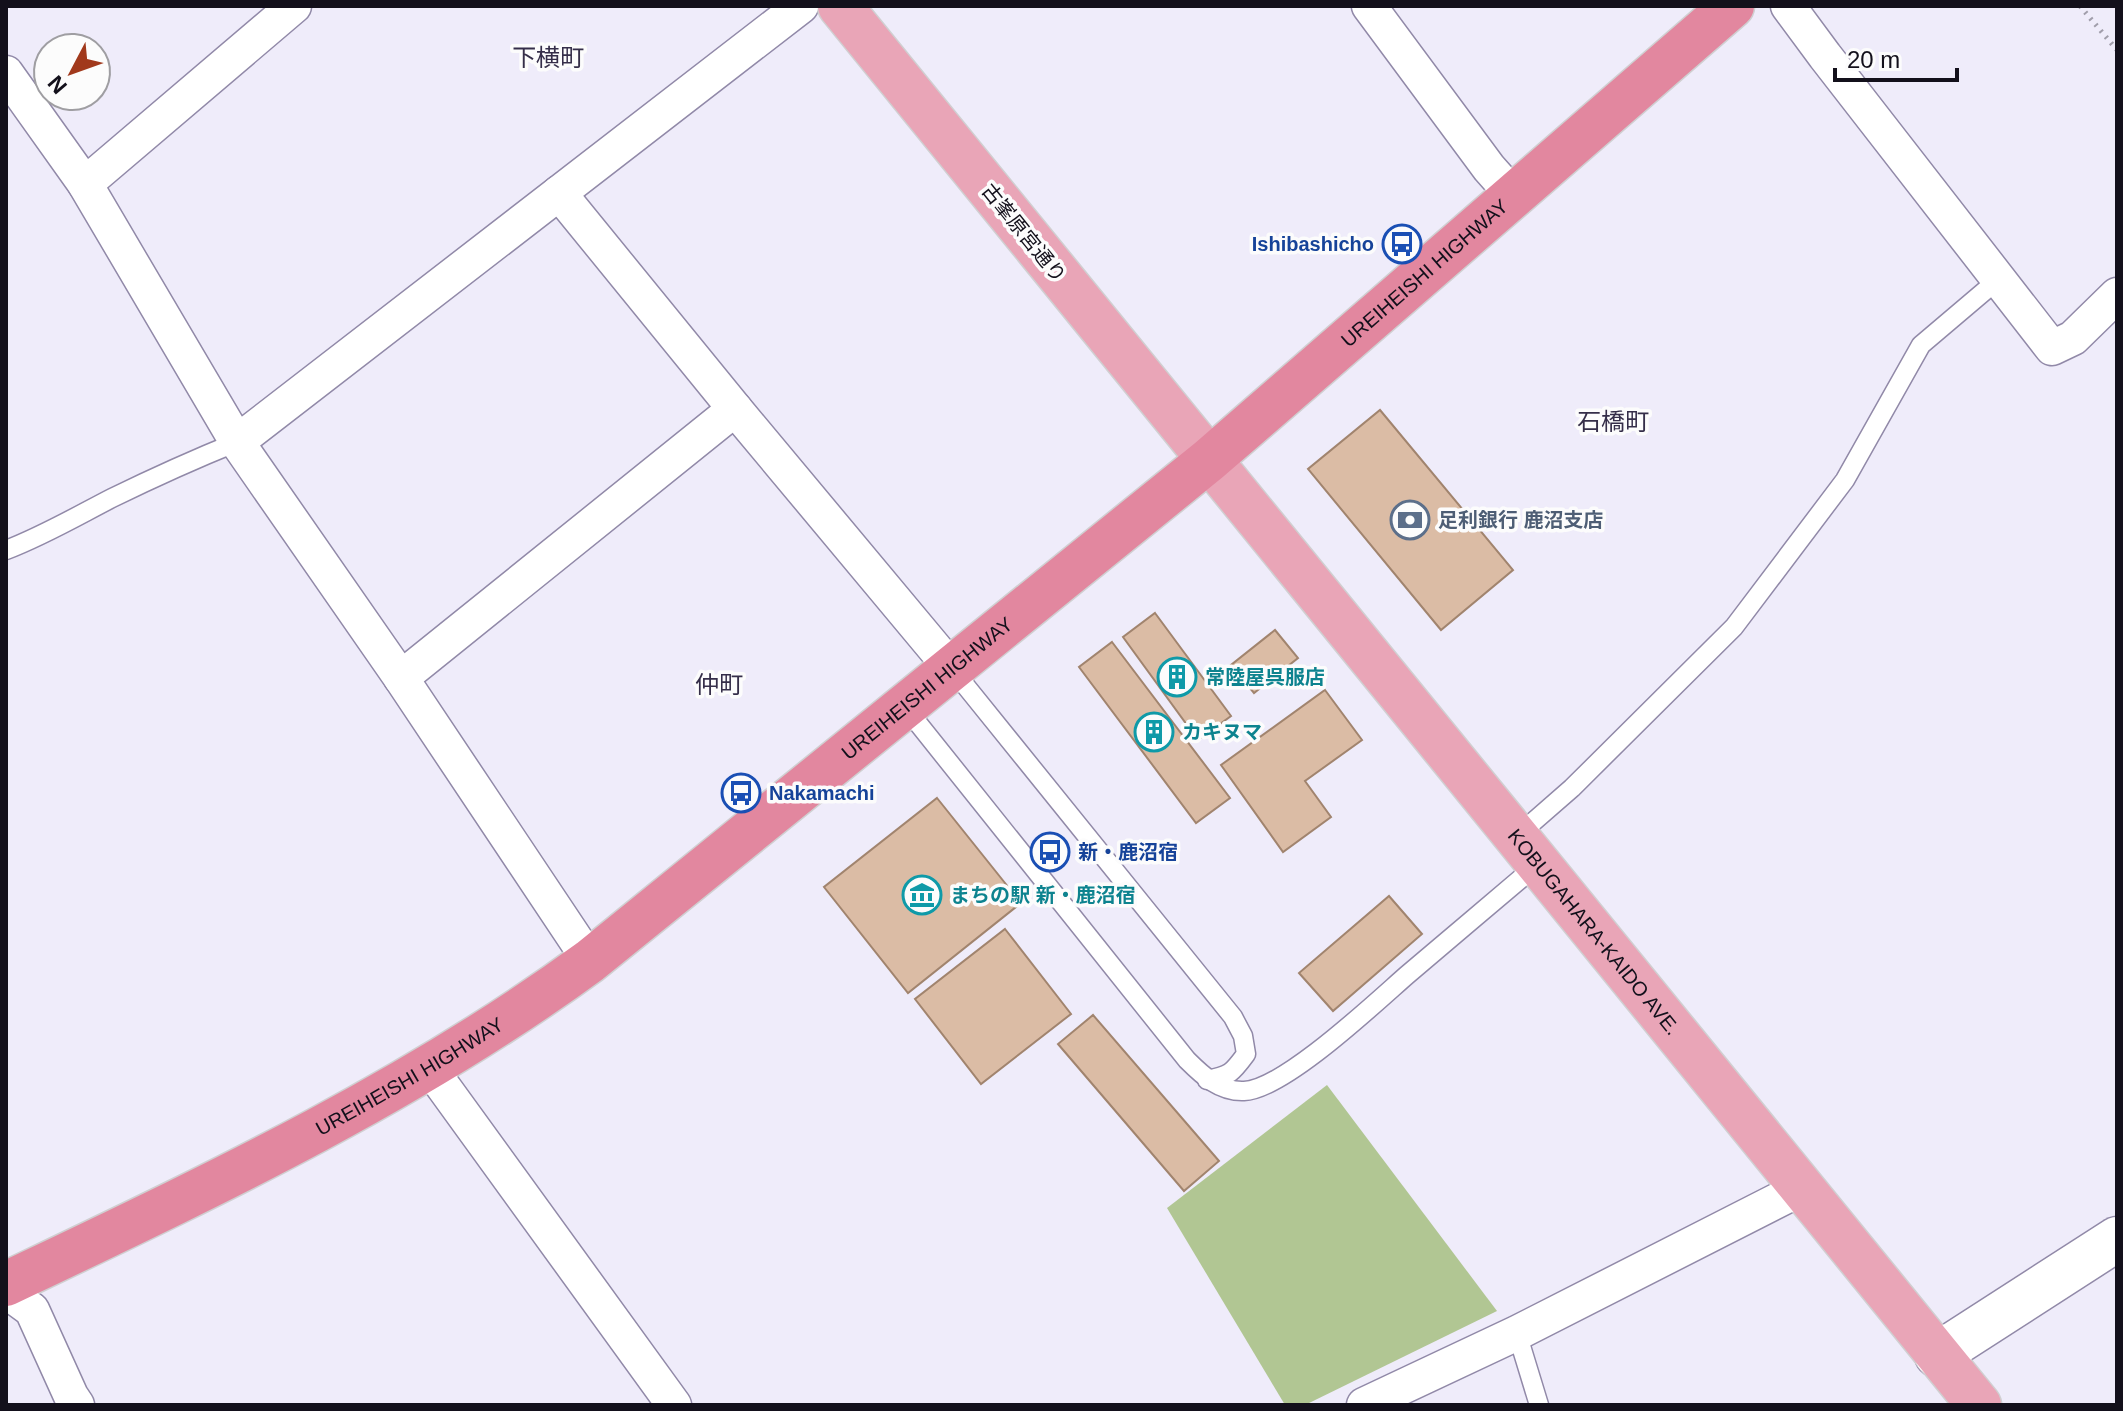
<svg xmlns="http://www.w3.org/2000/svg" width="2123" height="1411" font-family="Helvetica,'Noto Sans JP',sans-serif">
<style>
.green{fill:#b1c693}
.building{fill:#dbbca5;stroke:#a1846e;stroke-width:2}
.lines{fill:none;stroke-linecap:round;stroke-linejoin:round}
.service-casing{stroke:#9189a8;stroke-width:21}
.minor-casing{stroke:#9189a8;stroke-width:37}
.tertiary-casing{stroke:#9189a8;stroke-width:47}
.primary-casing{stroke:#d0cfd1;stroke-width:47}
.trunk-casing{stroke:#d0cfd1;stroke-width:47}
.path{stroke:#a19eab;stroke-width:5;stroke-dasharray:2 6;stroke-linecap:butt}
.service{stroke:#fff;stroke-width:18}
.minor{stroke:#fff;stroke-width:34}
.tertiary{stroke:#fff;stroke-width:44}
.primary{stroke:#e9a5b7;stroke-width:44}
.trunk{stroke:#e2879f;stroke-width:44}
.labels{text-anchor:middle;stroke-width:7;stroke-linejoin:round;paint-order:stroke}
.street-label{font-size:20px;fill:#13101b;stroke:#fcfcfc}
.transit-label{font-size:20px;font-weight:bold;fill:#164399;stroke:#fcfcfc;text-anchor:start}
.service-label{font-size:20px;font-weight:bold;fill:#4e5e75;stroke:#fcfcfc;text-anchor:start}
.culture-label{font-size:20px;font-weight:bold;fill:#0d838f;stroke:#fcfcfc;text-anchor:start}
.quarter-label{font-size:24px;fill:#352e49;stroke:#fcfcfc}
</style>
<rect width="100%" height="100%" fill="#efecfa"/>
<polygon class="green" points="1327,1085 1497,1311 1305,1405 1285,1405 1167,1208"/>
<g class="building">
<polygon points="1380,410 1513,570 1441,630 1308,469"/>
<polygon points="1155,613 1231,716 1198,740 1123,637"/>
<polygon points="1275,630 1298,658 1254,693 1231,665"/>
<polygon points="1112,642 1230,798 1196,823 1079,667"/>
<polygon points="1325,690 1362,740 1305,781 1331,817 1283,852 1221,765"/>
<polygon points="937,798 1021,903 908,993 824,887"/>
<polygon points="1389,896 1422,934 1333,1011 1299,973"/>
<polygon points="1005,929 1071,1014 981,1084 915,999"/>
<polygon points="1093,1015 1219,1161 1184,1191 1058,1044"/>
</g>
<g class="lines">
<defs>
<g id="service">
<path d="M6 550C43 536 77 516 112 498 153 478 195 459 237 442"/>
<path d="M952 669 1233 1017 1243 1036 1246 1054C1232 1073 1231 1075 1207 1080"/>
<path d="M905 707 1187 1060C1203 1076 1220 1092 1244 1091 1283 1090 1375 1003 1407 975 1451 938 1494 901 1538 864"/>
<polyline points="1517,836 1572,788 1734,627 1845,480 1921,345 2000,278"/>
<polyline points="1517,1333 1539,1405"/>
</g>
<g id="minor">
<polyline points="1369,6 1489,168 1513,195"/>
<polyline points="1788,6 1825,56 2052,348 2073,338 2117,295"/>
<polyline points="6,73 85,184 237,442 401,678 590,961"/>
<polyline points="85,184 294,6"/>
<polyline points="559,193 735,409 952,669"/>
<polyline points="237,442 801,6"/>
<polyline points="401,678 735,409"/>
<polyline points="429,1067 674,1405"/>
<polyline points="6,1291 32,1310 71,1396 77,1405"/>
<polyline points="1364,1405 1517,1333 1802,1188"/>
</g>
<polyline id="tertiary" points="1937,1355 2117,1239"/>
<g id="primary">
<path id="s1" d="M840 6 1979 1405"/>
</g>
<g id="trunk">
<path id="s2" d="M6 1284C207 1188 410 1093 590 961L1209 460 1732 6"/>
</g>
</defs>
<use href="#service" class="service-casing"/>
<use href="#minor" class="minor-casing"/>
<use href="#tertiary" class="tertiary-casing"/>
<use href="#primary" class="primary-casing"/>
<use href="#trunk" class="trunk-casing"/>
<polyline class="path" points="2080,6 2117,50"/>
<use href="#service" class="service"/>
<use href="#minor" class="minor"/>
<use href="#tertiary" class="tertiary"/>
<use href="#primary" class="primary"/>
<use href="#trunk" class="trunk"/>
</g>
<defs>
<symbol id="bus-ring" viewBox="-11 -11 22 22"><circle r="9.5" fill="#fcfcfc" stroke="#1a4fb4" stroke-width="1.5"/><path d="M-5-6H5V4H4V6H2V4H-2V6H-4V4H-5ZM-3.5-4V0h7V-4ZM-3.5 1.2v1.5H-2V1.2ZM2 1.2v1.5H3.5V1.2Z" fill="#1a4fb4"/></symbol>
<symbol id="bank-ring" viewBox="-11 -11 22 22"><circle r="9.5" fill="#fcfcfc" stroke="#5c6f8a" stroke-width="1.5"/><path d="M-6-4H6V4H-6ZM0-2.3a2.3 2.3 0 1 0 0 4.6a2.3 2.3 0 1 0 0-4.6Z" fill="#5c6f8a"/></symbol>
<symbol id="building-ring" viewBox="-11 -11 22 22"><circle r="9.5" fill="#fcfcfc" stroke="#0f9aa8" stroke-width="1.5"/><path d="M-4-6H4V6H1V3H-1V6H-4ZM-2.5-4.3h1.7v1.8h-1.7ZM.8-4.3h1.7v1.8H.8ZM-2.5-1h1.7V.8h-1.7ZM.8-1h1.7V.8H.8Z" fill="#0f9aa8"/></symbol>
<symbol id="museum-ring" viewBox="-11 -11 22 22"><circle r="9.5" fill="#fcfcfc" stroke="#0f9aa8" stroke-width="1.5"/><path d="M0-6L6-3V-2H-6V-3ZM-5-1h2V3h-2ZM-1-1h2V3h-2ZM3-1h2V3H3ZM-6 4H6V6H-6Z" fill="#0f9aa8"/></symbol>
</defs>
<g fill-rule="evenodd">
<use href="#bus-ring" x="1380" y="222" width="44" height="44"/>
<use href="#bank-ring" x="1388" y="498" width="44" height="44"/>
<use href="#building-ring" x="1155" y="655" width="44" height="44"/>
<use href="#building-ring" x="1132" y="710" width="44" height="44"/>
<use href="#bus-ring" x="719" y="771" width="44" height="44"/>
<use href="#bus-ring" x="1028" y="830" width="44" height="44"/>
<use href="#museum-ring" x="900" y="873" width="44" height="44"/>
</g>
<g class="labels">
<g class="street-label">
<text transform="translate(1024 233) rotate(51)" y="7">古峯原宮通り</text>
<text dy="7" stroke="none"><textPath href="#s2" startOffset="1750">UREIHEISHI HIGHWAY</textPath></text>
<text dy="7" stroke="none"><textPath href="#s2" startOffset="1102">UREIHEISHI HIGHWAY</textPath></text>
<text dy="7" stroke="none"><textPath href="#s1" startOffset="1194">KOBUGAHARA-KAIDO AVE.</textPath></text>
<text dy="7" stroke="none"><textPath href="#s2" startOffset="454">UREIHEISHI HIGHWAY</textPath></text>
</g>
<g class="transit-label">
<text x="1374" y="251" text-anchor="end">Ishibashicho</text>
<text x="769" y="800">Nakamachi</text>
<text x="1078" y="859">新・鹿沼宿</text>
</g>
<g class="service-label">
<text x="1438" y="527">足利銀行 鹿沼支店</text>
</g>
<g class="culture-label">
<text x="1205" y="684">常陸屋呉服店</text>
<text x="1182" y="739">カキヌマ</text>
<text x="950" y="902">まちの駅 新・鹿沼宿</text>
</g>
<g class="quarter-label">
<text x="548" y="66">下横町</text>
<text x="1613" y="430">石橋町</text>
<text x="719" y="693">仲町</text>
</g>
</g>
<rect width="2123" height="1411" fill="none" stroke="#13101b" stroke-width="16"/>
<g transform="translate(72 72) rotate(229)"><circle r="38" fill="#fcfcfc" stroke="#9f9ea2" stroke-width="2"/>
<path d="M0-6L14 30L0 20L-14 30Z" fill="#a1391c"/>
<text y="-12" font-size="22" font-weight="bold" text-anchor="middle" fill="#13101b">N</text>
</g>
<path d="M1835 68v12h122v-12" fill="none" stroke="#13101b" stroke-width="4"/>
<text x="1847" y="68" font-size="24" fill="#13101b" stroke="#fcfcfc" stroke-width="6" paint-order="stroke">20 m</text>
</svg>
